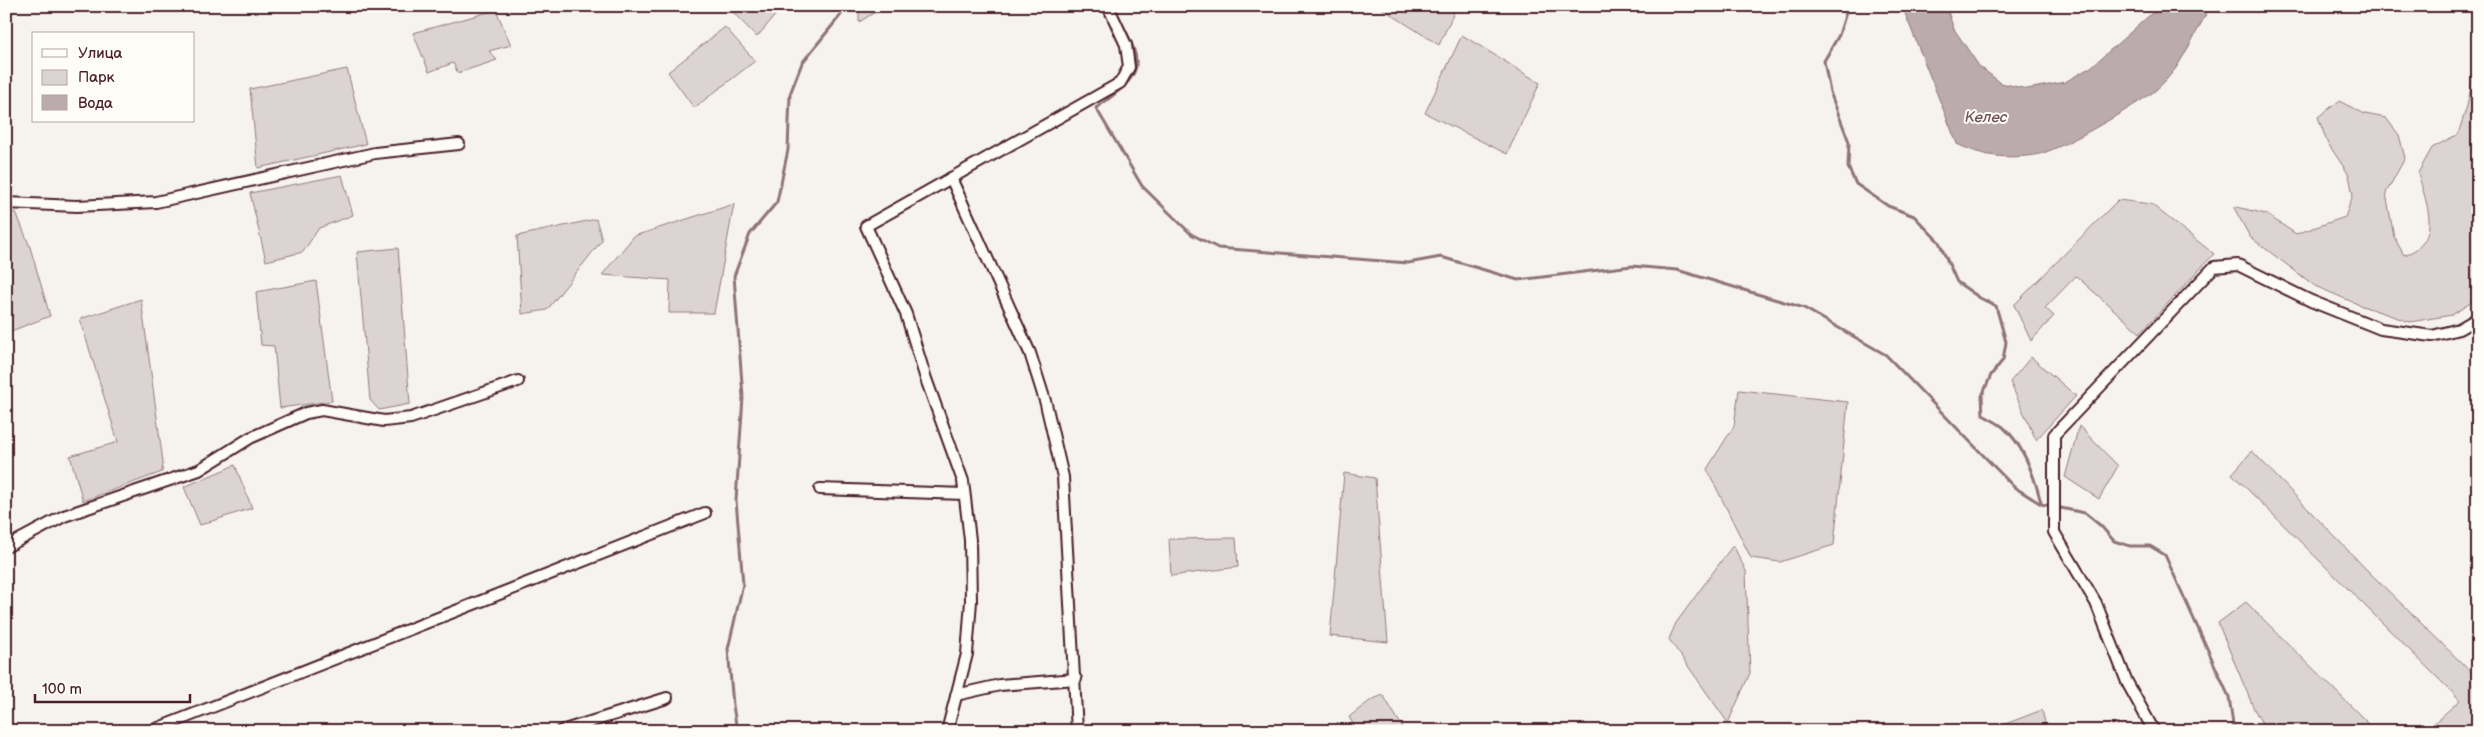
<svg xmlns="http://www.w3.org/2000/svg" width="2484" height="737" font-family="'Balsamiq Sans',sans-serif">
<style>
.green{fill:#dcd4d2;stroke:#937a7e}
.water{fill:#bbabac;stroke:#8e7378}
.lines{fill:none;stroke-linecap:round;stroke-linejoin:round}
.stream{stroke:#8e7378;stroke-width:3}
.street-casing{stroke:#4a1f2b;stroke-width:14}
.street{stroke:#fdfcf7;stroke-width:10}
.labels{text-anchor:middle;stroke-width:4;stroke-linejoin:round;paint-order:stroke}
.water-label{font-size:15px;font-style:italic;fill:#725058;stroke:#fdfcf7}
</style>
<rect width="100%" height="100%" fill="#f6f3ef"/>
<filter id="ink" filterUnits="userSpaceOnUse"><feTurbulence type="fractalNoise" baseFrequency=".02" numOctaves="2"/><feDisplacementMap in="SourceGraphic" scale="10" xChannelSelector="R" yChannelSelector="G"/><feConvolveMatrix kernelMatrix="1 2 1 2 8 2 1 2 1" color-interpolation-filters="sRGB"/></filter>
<g filter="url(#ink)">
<g class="green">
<polygon points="727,6 783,6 757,37"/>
<polygon points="859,6 885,6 859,22"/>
<polygon points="1378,6 1457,6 1439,45"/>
<polygon points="496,10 511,45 489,51 497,60 458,73 453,63 429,72 413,33"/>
<polygon points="725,27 755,61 694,108 668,72"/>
<polygon points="1462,35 1540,83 1507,154 1425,113"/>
<path d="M2477 60 2478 298 2452 315 2410 322 2362 306 2315 286 2250 237 2233 206 2266 214 2296 234 2345 217 2353 195 2349 175 2327 142 2318 117 2339 101 2365 114 2386 118 2399 135 2405 158 2386 193 2394 237 2404 255C2444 242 2426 203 2418 173L2432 148 2458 134 2467 106Z"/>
<polygon points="347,69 366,144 258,168 250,89"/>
<polygon points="342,175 353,215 319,228 303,252 266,261 250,193"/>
<polygon points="2118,200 2151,204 2214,254 2140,333 2076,276 2045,308 2054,316 2031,341 2014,305"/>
<polygon points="734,204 714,313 669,313 670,280 602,275 634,236"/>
<polygon points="16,212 30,247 50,316 6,333 6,214"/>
<polygon points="596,219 602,240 547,310 522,314 517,236"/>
<polygon points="398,248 410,404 379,410 370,400 357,252"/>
<polygon points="316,281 332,401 280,408 274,346 261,345 256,292"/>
<polygon points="141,299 163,462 162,472 83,501 70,456 118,442 80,319"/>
<polygon points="2031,357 2076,396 2036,440 2010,382"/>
<polygon points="1739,390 1848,402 1834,545 1780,562 1751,558 1707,469 1734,426"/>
<polygon points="2079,426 2118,466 2099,499 2065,477"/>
<polygon points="2252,451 2368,571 2478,679 2478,731 2429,731 2431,726 2460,700 2232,474"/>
<polygon points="235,465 252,508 200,525 184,487"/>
<polygon points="1344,473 1375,478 1388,642 1330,636"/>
<polygon points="1236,538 1238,567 1171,576 1169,539"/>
<polygon points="1733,545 1746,571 1750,673 1728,723 1669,639 1676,623"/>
<polygon points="2246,602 2376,731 2266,731 2254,709 2218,623"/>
<polygon points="1383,695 1405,731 1357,731 1349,717 1371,700"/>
<polygon points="2042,710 2047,731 2002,731 2000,726"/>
</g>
<path class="water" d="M1902 6H1946L1954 29 1979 66 2001 83 2027 89 2065 82 2091 67 2160 6H2214L2208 11C2197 30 2188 50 2176 68 2169 77 2159 89 2149 95 2127 110 2060 151 2035 155 2005 159 1984 157 1957 144Z"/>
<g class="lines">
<g class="stream">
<path d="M1848 6 1839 35 1824 61 1830 92 1849 142 1848 167 1856 184 1888 206 1914 216 1939 242 1957 282 1980 298 1996 306 2006 342 2003 360 1991 375 1982 396 1983 415C1990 419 1998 423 2003 427 2024 445 2035 478 2041 503"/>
<path d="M1117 14C1145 67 1146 72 1096 108L1142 186 1191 234 1218 248 1408 263 1441 257 1518 280 1632 266 1677 270 1804 308 1886 355 2014 487 2041 504 2085 513 2101 526 2114 541 2130 546H2150L2165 555 2229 697 2234 731"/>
<polyline points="737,731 733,705 728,649 743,584 736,500 743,397 734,276 750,234 777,202 788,150 790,94 802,63 848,6"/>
</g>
<defs>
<g id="street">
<polyline points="951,178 1030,353 1046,404 1063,477 1077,731"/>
<polyline points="6,203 77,206 156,202 375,153 459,144"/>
<polyline points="820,489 964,494"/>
<polyline points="6,547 64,516 199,470 250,438 306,413 322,410 384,421 411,418 518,381"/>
<polyline points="956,695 1000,685 1076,679"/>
<polyline points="151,731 705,513"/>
<polyline points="561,731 667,698"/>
<polyline points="947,731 967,654 971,601 970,540 963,481 926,379 906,314 866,226 1120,83 1129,67 1126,45 1108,6"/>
<polyline points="2154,731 2127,682 2096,603 2054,532 2054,435 2214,267 2238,265 2311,301 2381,329 2432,336 2459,329 2478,318"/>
</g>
</defs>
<use href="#street" class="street-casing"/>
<use href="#street" class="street"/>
</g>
</g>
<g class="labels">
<g class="water-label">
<text x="1986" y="122">Келес</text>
</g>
</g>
<rect width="2484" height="737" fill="none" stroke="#fdfcf7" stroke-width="25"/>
<rect x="12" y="12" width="2459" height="712" fill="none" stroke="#4a1f2b" stroke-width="2" filter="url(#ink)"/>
<rect x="32" y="32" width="162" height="90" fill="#fdfcf7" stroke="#b5a4a5"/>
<rect x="42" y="49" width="25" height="8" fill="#fdfcf7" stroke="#b5a4a5"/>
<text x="78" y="58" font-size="15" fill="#4a1f2b">Улица</text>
<rect x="42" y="70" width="25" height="15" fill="#dcd4d2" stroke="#b5a4a5"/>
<text x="78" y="82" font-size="15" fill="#4a1f2b">Парк</text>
<rect x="42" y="95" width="25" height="15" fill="#bbabac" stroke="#b5a4a5"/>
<text x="78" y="108" font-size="15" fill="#4a1f2b">Вода</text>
<path d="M35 694v8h155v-8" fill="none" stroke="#4a1f2b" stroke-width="2.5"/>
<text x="42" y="694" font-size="15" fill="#4a1f2b" stroke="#fdfcf7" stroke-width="4" paint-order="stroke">100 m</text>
</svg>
